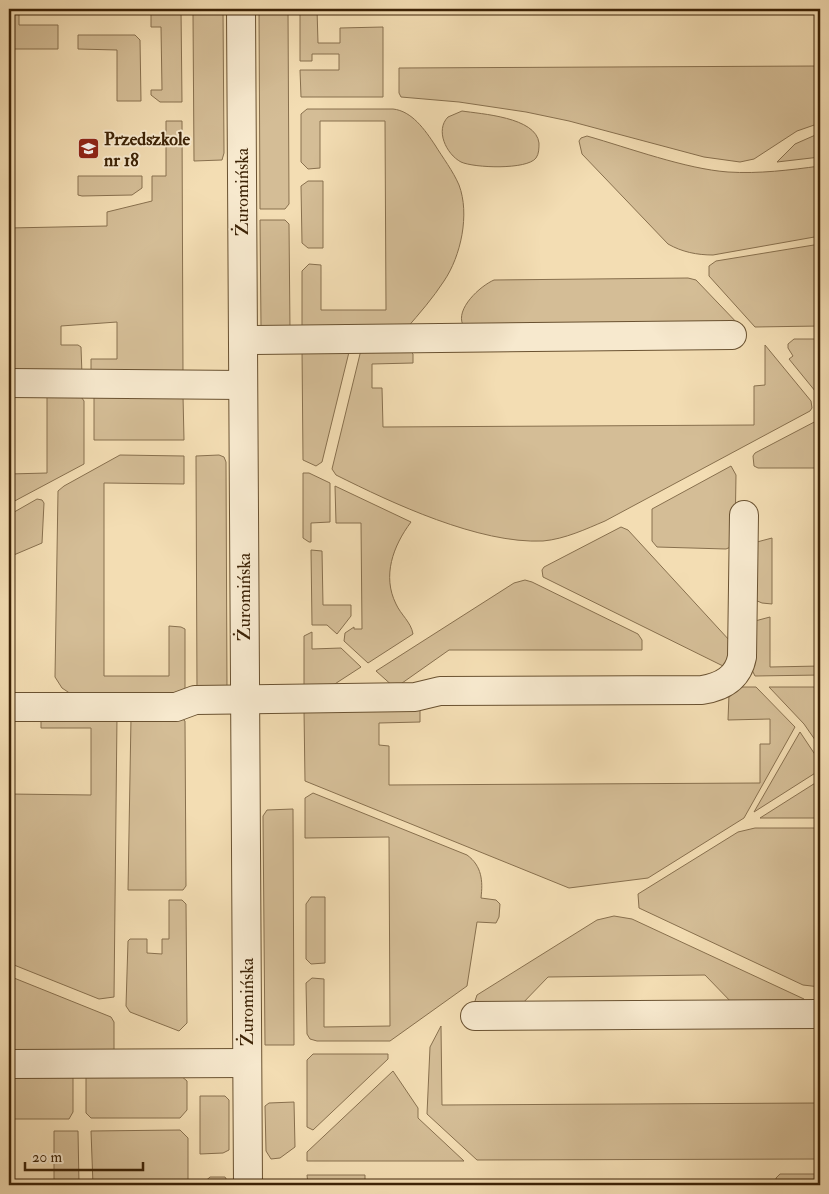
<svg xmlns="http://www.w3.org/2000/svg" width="829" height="1194" font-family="'IM FELL Double Pica',serif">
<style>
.green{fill:#d4bd96;stroke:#88704e}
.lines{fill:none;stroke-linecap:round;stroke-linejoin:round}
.street-casing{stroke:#6a5231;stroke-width:30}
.street{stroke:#f7e9ce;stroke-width:28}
.labels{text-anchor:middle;stroke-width:4;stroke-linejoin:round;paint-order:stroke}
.poi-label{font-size:18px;font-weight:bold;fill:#3d2306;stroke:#f7e9ce;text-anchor:start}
.street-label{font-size:18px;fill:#3d2306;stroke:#f7e9ce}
</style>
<rect width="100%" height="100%" fill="#f3ddb3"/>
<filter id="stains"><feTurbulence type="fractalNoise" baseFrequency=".004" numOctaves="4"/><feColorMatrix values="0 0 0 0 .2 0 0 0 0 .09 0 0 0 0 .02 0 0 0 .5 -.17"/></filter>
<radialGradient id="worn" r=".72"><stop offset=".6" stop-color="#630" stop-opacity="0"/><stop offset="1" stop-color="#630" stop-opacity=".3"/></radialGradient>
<g class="green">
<polygon points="9,9 19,9 19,25 58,25 58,49 10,49"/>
<polygon points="151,9 181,9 182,102 160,102 151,95 151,90 162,90 161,27 151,27"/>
<polygon points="199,9 223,9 224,153 222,160 194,161 193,15"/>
<polygon points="259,9 288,9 289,204 285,209 260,209"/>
<polygon points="300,9 317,9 318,43 340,43 340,28 383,27 383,97 301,97 300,70 339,70 339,54 312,54 312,61 300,61"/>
<polygon points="78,35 135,35 140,40 141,101 117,101 117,50 78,49"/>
<polygon points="820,66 820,123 797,131 754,159 740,162 704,157 569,121 526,112 459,102 401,97 399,93 399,68"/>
<path d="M307 109H393C412 111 425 130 435 145 443 158 453 171 459 185 470 214 461 256 444 281 433 298 419 314 406 329H302V271L309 264 321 265V310H386L385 121H320V168L308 169 301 162V114Z"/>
<path d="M462 111C481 114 536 117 539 143 539 148 539 154 536 158 527 170 474 168 461 162 446 154 435 130 448 117Z"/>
<polygon points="166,121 182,121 183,375 91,375 91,359 117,359 117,322 61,326 61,345 78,345 81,347 82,375 9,375 9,228 107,226 107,212 152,201 152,176 166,176"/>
<polygon points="820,133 820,157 777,162 795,144"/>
<path d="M587 136C629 148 686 169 728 172 759 174 790 170 820 166V236L713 255C697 255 682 252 668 244L582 154 579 141 581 138Z"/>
<polygon points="78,176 142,176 142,188 132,195 82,196 78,195"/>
<polygon points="308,181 323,181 323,248 308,248 302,243 301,186"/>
<polygon points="260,220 285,220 289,224 290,330 264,330 261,326"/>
<polygon points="820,244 820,326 755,327 709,276 709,266 716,261"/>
<path d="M688 278 696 280 741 327 463 325C455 309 480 286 494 280Z"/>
<polygon points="794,339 820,339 820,397 789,359 793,356 788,348 788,344"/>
<path d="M765 345 811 401 812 408 810 411 605 521C586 529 565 539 543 541 479 544 392 503 336 475L332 469 360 354 365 348 407 347 413 354V363L372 364V388H382L383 427 754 425V386L765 385Z"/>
<polygon points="350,348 322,462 316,466 303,460 302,349"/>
<polygon points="47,391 77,391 84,401 84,464 9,504 9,474 47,473"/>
<polygon points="94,396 183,396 184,440 94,440"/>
<polygon points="820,419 820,468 758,468 754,466 753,456 755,453"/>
<polygon points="120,455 184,456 184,484 104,483 104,676 169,676 169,626 181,627 185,629 185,689 177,697 74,696 62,688 55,677 58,491 64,486"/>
<polygon points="219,455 224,457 226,462 227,690 197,692 196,456"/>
<polygon points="731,466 736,475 735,538 733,546 726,549 657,547 652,541 652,509"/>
<polygon points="303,473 309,473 330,483 330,522 311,523 311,542 309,542 303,538"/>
<path d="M335 486 411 522C393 546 382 576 396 604 401 615 411 622 413 634L368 663 344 641 345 633 354 627V629H362L361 523H336Z"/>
<polygon points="37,499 42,500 44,503 42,543 9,557 9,515"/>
<polygon points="621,527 628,530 730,641 732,644 726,664 723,666 543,577 542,570 544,567"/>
<polygon points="772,538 772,604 762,603 755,600 757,542"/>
<polygon points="311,550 322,551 323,605 351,605 351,616 337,634 327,625 312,625"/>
<polygon points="525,580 532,582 638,634 642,640 642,650 449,650 395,688 376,671 514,583"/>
<polygon points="770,617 770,667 820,666 820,675 755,676 752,670 755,621"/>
<polygon points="312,632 312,649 341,648 361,667 324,691 304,685 304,636"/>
<polygon points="740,687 756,687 795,727 744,818 648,878 569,888 305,781 304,710 413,704 420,710 420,722 379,723 379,745 389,746 389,785 760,783 760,744 770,744 770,719 728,720 729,694"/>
<polygon points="769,687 820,687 820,747 804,724"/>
<polygon points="175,713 185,721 186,886 183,890 128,890 131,718"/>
<polygon points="117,716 114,997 99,999 9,963 9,794 91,795 91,728 41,728 41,717"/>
<polygon points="800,732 820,762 820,770 754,812"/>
<polygon points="820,780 820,818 760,818"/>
<path d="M313 793 467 855C482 866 483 881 481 898L496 900 500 904 499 917 496 923 477 922 467 986 390 1041H317L310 1039 307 1034 306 983 312 978 324 979V1027L390 1026 389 837 305 838V798Z"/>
<polygon points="293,809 294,1045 265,1045 263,816 267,810"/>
<polygon points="755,828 820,828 820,987 803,985 639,908 638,894 738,832"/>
<polygon points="311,897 325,897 325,963 311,964 306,959 306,904"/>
<polygon points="169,900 182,900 186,904 187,1023 179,1031 130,1012 126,1006 128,941 130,939 147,939 147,953 162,954 162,939 169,939"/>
<polygon points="614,916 632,919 804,999 805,1006 735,1006 705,975 548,977 519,1007 474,1004 477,995 597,920"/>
<polygon points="9,976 111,1017 114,1022 114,1052 9,1052"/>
<polygon points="441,1026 442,1105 820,1103 820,1159 477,1160 427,1114 430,1047"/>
<polygon points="313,1054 388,1054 388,1059 313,1130 307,1127 307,1060"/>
<polygon points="393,1071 418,1108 418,1118 464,1161 307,1161 307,1152"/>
<polygon points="73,1075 73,1112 69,1119 9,1119 9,1076"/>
<polygon points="180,1075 187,1081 187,1110 180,1118 91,1118 86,1113 86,1076"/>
<polygon points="225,1096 229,1100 229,1150 223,1153 200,1154 200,1096"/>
<polygon points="294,1102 295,1147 280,1158 271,1159 266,1151 265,1106 269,1103"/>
<polygon points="180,1130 188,1138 188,1181 182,1185 93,1185 91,1131"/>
<polygon points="54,1131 78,1131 79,1185 54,1185"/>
<polygon points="780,1174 820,1174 820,1185 776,1185 776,1178"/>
<polygon points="307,1175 365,1175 365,1185 308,1185"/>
<polygon points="210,1177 225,1177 230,1185 201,1185"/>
</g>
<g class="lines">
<defs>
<g id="street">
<polyline points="241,9 248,1185"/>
<polyline points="243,340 732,335"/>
<polyline points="9,383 243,385"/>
<path d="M9 707H176L195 700 415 697 440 691 702 690C722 687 738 678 742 657L744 515"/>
<polyline points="475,1016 820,1014"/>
<polyline points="9,1064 247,1063"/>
</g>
</defs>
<use href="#street" class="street-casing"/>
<use href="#street" class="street"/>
</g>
<defs>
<symbol id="school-square" viewBox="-11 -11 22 22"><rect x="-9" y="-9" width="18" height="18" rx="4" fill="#8f2418" stroke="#f7e9ce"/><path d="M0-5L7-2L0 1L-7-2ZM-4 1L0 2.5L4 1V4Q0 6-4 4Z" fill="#fff"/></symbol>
</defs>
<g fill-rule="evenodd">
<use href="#school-square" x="76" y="136" width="25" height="25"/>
</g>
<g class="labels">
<g class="poi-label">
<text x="104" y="145">Przedszkole<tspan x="104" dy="21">nr 18</tspan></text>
</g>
<g class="street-label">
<text transform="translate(242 192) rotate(-90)" y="6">Żuromińska</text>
<text transform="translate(244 597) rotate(-90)" y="6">Żuromińska</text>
<text transform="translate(247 1002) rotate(-90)" y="6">Żuromińska</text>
</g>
</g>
<rect width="829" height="1194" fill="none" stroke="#f3ddb3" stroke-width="30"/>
<rect x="10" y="10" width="809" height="1174" fill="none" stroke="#3d2306" stroke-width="2.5"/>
<rect x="15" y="15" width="799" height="1164" fill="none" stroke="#3d2306"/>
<path d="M25 1162v8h118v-8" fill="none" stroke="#3d2306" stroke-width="2.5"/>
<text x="32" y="1162" font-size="15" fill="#3d2306" stroke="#f7e9ce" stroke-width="4" paint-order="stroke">20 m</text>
<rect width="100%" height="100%" filter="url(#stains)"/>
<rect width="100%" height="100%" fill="url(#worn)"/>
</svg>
